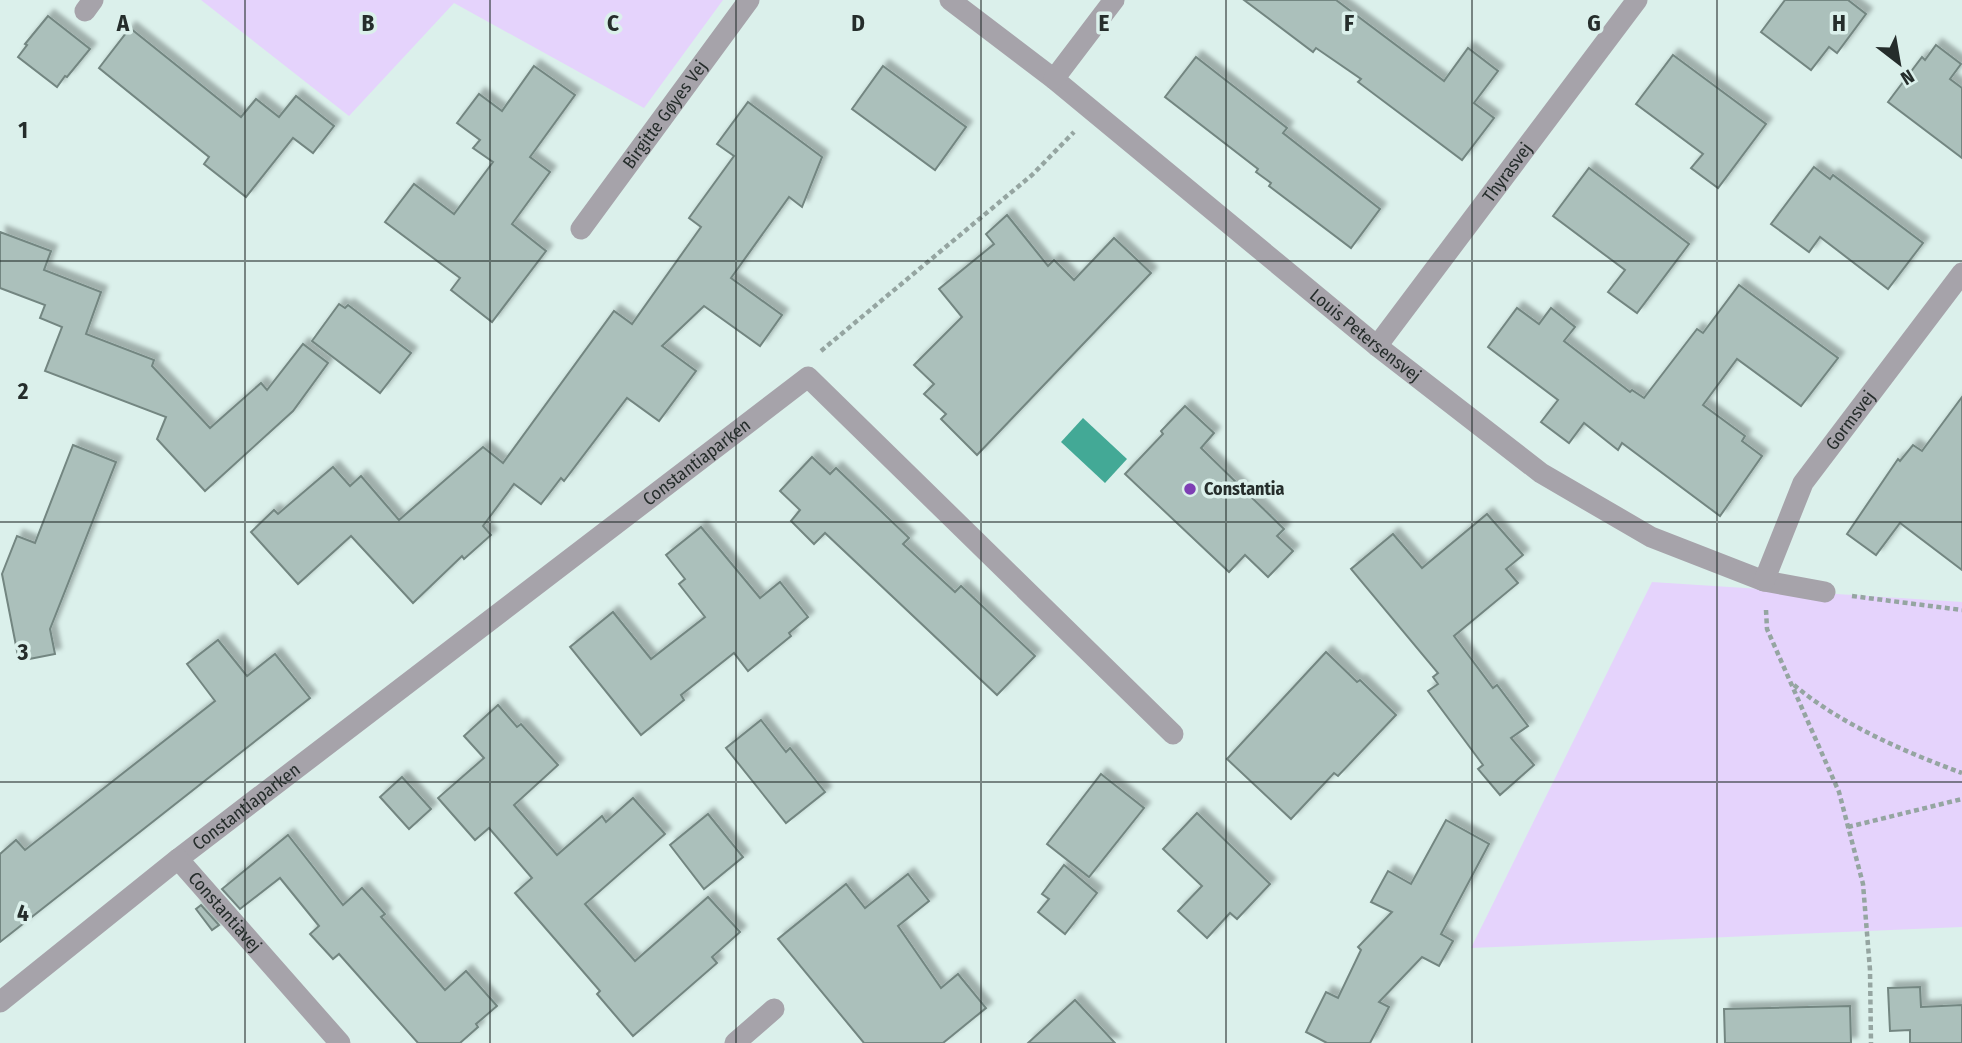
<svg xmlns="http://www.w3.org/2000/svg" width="1962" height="1043" font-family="'Fira Sans Condensed',sans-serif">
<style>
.green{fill:#e5d3fc}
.water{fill:#43a996}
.building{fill:#abc0bb;stroke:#738681;stroke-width:2;filter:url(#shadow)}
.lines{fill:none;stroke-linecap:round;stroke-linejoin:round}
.path{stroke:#95a5a1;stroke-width:4.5;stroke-dasharray:5 3.5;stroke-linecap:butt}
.minor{stroke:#a6a3aa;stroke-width:21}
.grid{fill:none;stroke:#252d2b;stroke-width:2;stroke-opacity:0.55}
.poi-dot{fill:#7e3fb4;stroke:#dbf0eb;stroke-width:2.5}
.labels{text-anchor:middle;stroke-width:7;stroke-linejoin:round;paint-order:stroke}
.street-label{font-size:18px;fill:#252d2b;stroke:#dbf0eb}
.poi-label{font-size:18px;font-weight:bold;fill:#252d2b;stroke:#dbf0eb;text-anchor:start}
.grid-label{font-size:23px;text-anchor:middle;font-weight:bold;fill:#252d2b;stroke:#dbf0eb;stroke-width:7;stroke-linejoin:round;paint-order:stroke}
</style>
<defs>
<filter id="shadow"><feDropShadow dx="6" dy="-6" stdDeviation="2" flood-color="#0004"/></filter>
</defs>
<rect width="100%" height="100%" fill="#dbf0eb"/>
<g class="green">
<polygon points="201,0 723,0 644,108 454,3 349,116"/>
<polygon points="1652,582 1962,602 1962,927 1471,948"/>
</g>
<polygon class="water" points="1083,418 1127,459 1105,483 1061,442"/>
<g class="building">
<polygon points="1244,0 1336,0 1444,81 1468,48 1498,71 1474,103 1494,118 1462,160 1358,82 1361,79 1316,48 1313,52"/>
<polygon points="1785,0 1848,0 1866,14 1837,53 1829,47 1811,70 1761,32"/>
<polygon points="48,16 90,49 67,77 65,76 57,87 18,57 27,45 25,44"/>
<polygon points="130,28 241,117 256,99 279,117 296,96 334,126 313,153 293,138 246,197 204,164 209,157 99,68"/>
<polygon points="1936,45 1961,64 1950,79 1962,88 1962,158 1888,102 1922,57 1925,60"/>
<polygon points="1673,55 1766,124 1718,188 1691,168 1703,154 1636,104"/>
<polygon points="1196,57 1287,128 1283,133 1380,209 1351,248 1269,186 1271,183 1256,172 1258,169 1165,97"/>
<polygon points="534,66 575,95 530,157 550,172 512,224 546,251 492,322 451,290 460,278 385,222 414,184 454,214 493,162 473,148 480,140 457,123 479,94 502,111"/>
<polygon points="883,66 966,127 935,170 852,109"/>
<polygon points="748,102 822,157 802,207 789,197 731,278 782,315 760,346 704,306 662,346 696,371 659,421 627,398 564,481 561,478 541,504 514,484 483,526 491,535 464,559 462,556 413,603 351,536 298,584 251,532 274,510 278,514 333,467 350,486 361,476 399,520 483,447 503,463 614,311 632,324 701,227 689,218 734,156 717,144"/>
<polygon points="1814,167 1830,179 1833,175 1923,243 1888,289 1820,237 1809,252 1771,224"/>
<polygon points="1589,168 1689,244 1637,313 1608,292 1625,270 1553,216"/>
<polygon points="1007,215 1048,266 1054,260 1074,280 1114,238 1151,273 977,455 941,419 946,414 924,394 934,384 914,365 962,317 939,289 994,244 986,234"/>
<polygon points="0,232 51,251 44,270 101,292 86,334 154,360 152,366 210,428 261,383 267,390 303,344 328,363 293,411 205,491 157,439 166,417 45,371 62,327 40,318 45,305 0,288"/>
<polygon points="1739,285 1838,358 1801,406 1737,359 1703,405 1745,436 1742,441 1762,456 1720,516 1622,443 1618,450 1584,423 1569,443 1541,422 1558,400 1488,347 1517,308 1539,324 1551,308 1575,327 1564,341 1630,392 1632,390 1644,398 1697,329 1703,333"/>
<polygon points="339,304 345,308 348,305 411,353 380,393 312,341"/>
<polygon points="1962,397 1962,570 1900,523 1876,555 1847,534 1898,459 1900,461 1913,445 1922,451"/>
<polygon points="1185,406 1214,433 1201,448 1284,529 1277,536 1293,551 1268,577 1245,555 1229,572 1125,474 1163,434 1161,431"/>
<polygon points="73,445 116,462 50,629 55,654 19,661 2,574 17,536 35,543"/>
<polygon points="812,457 830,474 836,468 909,538 903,544 955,592 961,586 1035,656 997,695 825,533 814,544 791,521 800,510 780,491"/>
<polygon points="1487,514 1523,555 1506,569 1518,583 1454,636 1493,688 1497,685 1528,726 1511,738 1534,765 1500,795 1478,769 1483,765 1428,691 1438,684 1433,677 1438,673 1351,569 1393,534 1422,568"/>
<polygon points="701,527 760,598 780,582 808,617 789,633 791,636 748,671 734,653 681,695 684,700 641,735 570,647 613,612 651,659 705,617 679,584 685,579 666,555"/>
<polygon points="218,640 247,676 275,654 310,698 0,942 0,854 16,840 25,850 215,701 187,664"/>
<polygon points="1326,652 1357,682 1360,680 1396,715 1338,776 1334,773 1291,819 1227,759"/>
<polygon points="498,705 517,727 521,724 558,765 514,805 557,855 602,816 606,822 633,798 665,834 585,904 635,961 708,897 740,932 712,957 717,963 633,1036 597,994 600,991 515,893 532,878 489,828 475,840 438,798 484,758 464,736"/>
<polygon points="761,720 786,752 790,748 825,792 786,823 726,748"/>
<polygon points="1101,774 1144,808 1089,877 1047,844"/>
<polygon points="402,777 431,809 409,829 380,797"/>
<polygon points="1197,813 1270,884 1237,919 1230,913 1207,938 1178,911 1202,886 1163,849"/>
<polygon points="708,814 743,857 704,889 670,845"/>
<polygon points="1446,820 1489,844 1441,934 1453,941 1439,966 1422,957 1379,1002 1389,1007 1370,1043 1327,1043 1306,1032 1326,992 1338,998 1361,950 1358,947 1392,912 1371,902 1388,871 1411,884"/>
<polygon points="288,835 343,905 362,888 385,914 381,917 445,990 466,971 497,1006 476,1024 478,1027 460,1043 418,1043 339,954 333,959 310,934 319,926 280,878 240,909 222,889"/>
<polygon points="1064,865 1097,893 1065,934 1038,912 1049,899 1042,894"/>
<polygon points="908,874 929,901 898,926 941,988 958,974 986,1008 943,1043 864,1043 778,939 846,884 865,908"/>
<polygon points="201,905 219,925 212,930 196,909"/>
<polygon points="1920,987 1921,1007 1962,1005 1962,1043 1910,1043 1910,1030 1890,1031 1888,988"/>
<polygon points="1075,1000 1115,1043 1028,1043"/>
<polygon points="1850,1006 1851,1043 1725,1043 1724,1009"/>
</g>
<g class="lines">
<g class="path">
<polyline points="821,351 1032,175 1074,132"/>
<polyline points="1852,596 1962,610"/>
<polyline points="1766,610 1767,629 1839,792 1863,884 1870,970 1871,1043"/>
<path d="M1794 685C1840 724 1905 752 1962 773"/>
<polyline points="1848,827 1962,799"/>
</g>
<g class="minor">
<path id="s1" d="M950 0 1054 79 1377 346 1541 473 1651 537 1764 581 1825 592"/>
<polyline points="85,11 93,0"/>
<polyline points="1054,79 1114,0"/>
<path id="s2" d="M581 229 749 0"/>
<path id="s3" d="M1377 346 1637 0"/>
<path id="s4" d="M1764 581 1803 483 1962 273"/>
<path id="s5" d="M178 859 808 377 1173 734"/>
<path id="s6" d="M0 1002 178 859 340 1043"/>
<polyline points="735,1043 774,1009"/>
</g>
</g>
<path class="grid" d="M245 0V1043M490 0V1043M736 0V1043M981 0V1043M1226 0V1043M1472 0V1043M1717 0V1043M0 261H1962M0 522H1962M0 782H1962"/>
<circle class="poi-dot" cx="1190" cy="489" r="7"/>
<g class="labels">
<g class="street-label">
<text dy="6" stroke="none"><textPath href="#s2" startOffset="142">Birgitte Gøyes Vej</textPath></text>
<text dy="6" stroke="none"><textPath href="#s3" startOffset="217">Thyrasvej</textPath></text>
<text dy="6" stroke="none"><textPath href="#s1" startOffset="534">Louis Petersensvej</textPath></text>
<text dy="6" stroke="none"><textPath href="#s4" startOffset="184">Gormsvej</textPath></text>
<text dy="6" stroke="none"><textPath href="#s5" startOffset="653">Constantiaparken</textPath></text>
<text dy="6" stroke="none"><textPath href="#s5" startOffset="86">Constantiaparken</textPath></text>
<text dy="6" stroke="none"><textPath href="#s6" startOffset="299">Constantiavej</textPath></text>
</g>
<g class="poi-label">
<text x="1204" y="495">Constantia</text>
</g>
</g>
<g class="grid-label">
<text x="123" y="31">A</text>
<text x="368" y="31">B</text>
<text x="613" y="31">C</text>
<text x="858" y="31">D</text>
<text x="1104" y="31">E</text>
<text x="1349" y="31">F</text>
<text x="1594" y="31">G</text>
<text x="1839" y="31">H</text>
<text x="23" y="138">1</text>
<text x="23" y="399">2</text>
<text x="23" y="660">3</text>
<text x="23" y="921">4</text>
</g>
<g transform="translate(1899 63) rotate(149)" stroke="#dbf0eb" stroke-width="5" paint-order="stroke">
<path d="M0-5L12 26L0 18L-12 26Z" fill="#252d2b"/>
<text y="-10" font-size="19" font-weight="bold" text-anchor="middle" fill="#252d2b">N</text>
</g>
</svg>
